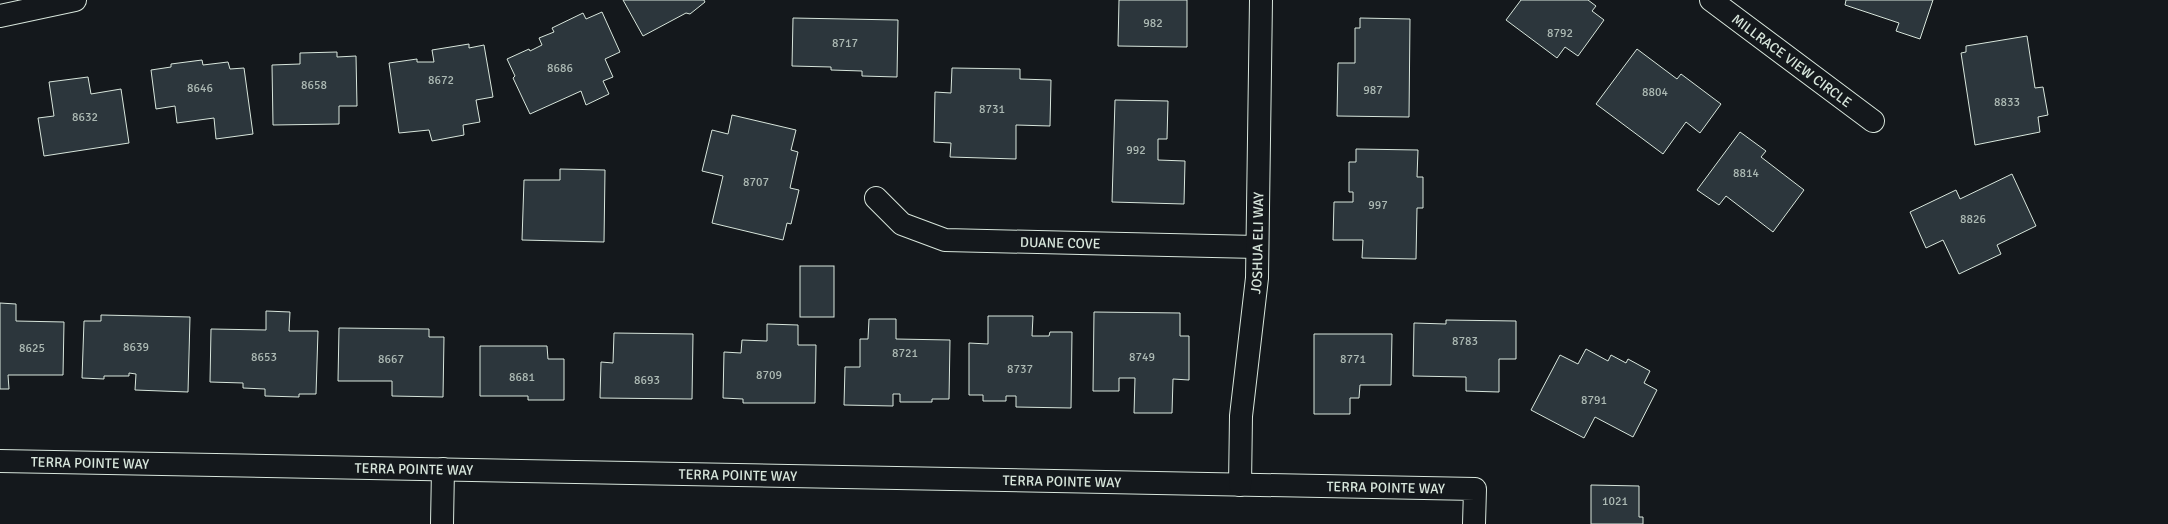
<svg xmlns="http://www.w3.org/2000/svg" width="2168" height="524" font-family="Signika,sans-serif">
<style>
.building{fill:#2c363c;stroke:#d8e6dc}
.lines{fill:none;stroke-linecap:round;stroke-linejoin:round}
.minor-casing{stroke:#d8e6dc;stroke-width:24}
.minor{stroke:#14181c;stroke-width:22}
.labels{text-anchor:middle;stroke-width:3;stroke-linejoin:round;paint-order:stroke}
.number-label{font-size:12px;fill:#adbab4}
.street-label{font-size:14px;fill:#d8e6dc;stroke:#14181c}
</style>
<rect width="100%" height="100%" fill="#14181c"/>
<g class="building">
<polygon points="623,0 704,0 705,2 690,14 686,13 643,36"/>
<polygon points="1119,0 1187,0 1187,47 1118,46"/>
<polygon points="1521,0 1588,0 1596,6 1592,11 1604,20 1578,56 1565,47 1557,58 1506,20"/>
<polygon points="1846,0 1933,0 1920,39 1896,31 1899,23 1845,5"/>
<polygon points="602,12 620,52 605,59 613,77 603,81 609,94 586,105 581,91 530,114 513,78 515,76 507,59 529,49 530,51 542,45 539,38 554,32 552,28 583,13 586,19"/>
<polygon points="793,18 898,20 897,77 862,76 862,71 831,70 831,67 792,66"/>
<polygon points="1360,18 1410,19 1409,117 1337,116 1338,63 1355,63 1355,28 1360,28"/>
<polygon points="2027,36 2035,88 2043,87 2048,115 2038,117 2040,132 1975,145 1961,53 1966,52 1966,46"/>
<polygon points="469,44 469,48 484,45 493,97 476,100 480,122 463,125 464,135 432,141 429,130 399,133 389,63 417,59 417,62 434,62 432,50"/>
<polygon points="1637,49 1677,79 1681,74 1721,104 1700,133 1686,122 1663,154 1596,104"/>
<polygon points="337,52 337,57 356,56 357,106 339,106 339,124 273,125 272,65 300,64 300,53"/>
<polygon points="202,60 203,65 228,62 230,69 244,68 253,134 216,139 214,118 177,123 175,106 156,109 151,70 171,67 171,64"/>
<polygon points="952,68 1020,69 1020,79 1051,80 1050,126 1016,125 1016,159 950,157 951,143 934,142 935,92 951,93"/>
<polygon points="88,77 91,94 121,89 129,143 44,156 38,118 54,116 49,82"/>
<polygon points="1115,100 1168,101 1167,139 1158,139 1158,160 1185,161 1184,204 1112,202"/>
<polygon points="732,115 796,130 791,150 798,152 790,188 799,190 791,224 787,223 783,240 712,223 723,176 702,171 712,130 728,134"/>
<polygon points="1740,132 1766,151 1761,157 1804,190 1773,232 1726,196 1719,205 1697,190"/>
<polygon points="1356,149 1418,150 1417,177 1423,177 1423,208 1417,208 1416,259 1362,258 1363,240 1333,240 1334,202 1353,202 1353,192 1349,192 1349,162 1356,162"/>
<polygon points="560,169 605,170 604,242 522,240 524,180 560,180"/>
<polygon points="2012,174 2036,226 1997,245 2001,254 1959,274 1943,240 1926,248 1910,212 1956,190 1960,199"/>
<rect x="800" y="266" width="34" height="51"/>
<polygon points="0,303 16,304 16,321 64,322 63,375 8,375 9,389 0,389"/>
<polygon points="266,311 290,312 289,331 318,331 316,394 299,394 299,397 265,396 265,389 243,388 243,383 210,382 211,329 266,330"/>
<polygon points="1094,312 1180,313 1180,336 1189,336 1189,380 1173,379 1172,413 1134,413 1135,378 1119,378 1119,391 1093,391"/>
<polygon points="101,315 190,317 188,392 135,390 136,374 129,373 129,376 104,376 104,379 82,378 84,321 101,321"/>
<polygon points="988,316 1033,316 1032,336 1049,336 1050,332 1072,332 1071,408 1016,407 1016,396 1006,396 1006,401 983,401 983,395 969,395 969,343 988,344"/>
<polygon points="869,319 896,319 896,339 950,340 949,399 932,399 932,402 900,402 900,394 893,394 893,406 844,405 845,367 860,367 860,339 868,339"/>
<polygon points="1446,320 1516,321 1516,359 1499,359 1499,392 1466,391 1466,377 1413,376 1414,323 1446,324"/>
<polygon points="767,324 798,325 798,345 816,345 815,403 743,403 743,399 723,398 724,352 741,353 742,340 767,341"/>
<polygon points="339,328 429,329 429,337 444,337 443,397 392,396 392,381 338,381"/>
<polygon points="614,333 693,334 692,399 600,398 601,362 613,363"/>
<polygon points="1314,334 1392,334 1391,385 1360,385 1359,398 1350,398 1350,414 1314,414"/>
<polygon points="480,346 547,346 548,359 564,359 564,400 528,400 528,396 480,396"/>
<polygon points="1586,349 1608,361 1611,355 1626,363 1628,359 1650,371 1644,383 1657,390 1633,437 1595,417 1584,438 1531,410 1560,355 1578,364"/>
<polygon points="1591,485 1639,486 1639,517 1643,517 1643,524 1591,524"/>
</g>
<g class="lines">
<defs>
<g id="minor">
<path id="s1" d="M1711 0 1873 121"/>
<polyline points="0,16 75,0"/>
<path id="s2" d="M876 198 902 224 945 240 1257 247"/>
<path id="s3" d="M0 461 1475 489 1474 524"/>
<path id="s4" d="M1240 485 1241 416 1257 278 1261 0"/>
<polyline points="442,524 443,469"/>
</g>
</defs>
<use href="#minor" class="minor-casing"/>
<use href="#minor" class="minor"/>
</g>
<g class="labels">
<g class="number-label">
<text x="1153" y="27">982</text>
<text x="1560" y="37">8792</text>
<text x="845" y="47">8717</text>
<text x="560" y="72">8686</text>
<text x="441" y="84">8672</text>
<text x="314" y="89">8658</text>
<text x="200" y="92">8646</text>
<text x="1373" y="94">987</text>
<text x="1655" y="96">8804</text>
<text x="2007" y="106">8833</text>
<text x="992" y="113">8731</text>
<text x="85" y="121">8632</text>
<text x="1136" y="154">992</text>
<text x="1746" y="177">8814</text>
<text x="756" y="186">8707</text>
<text x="1378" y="209">997</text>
<text x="1973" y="223">8826</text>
<text x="1465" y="345">8783</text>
<text x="136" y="351">8639</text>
<text x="32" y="352">8625</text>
<text x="905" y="357">8721</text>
<text x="264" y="361">8653</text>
<text x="1142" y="361">8749</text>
<text x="391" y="363">8667</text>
<text x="1353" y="363">8771</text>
<text x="1020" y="373">8737</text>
<text x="769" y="379">8709</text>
<text x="522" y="381">8681</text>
<text x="647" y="384">8693</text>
<text x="1594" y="404">8791</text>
<text x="1615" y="505">1021</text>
</g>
<g class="street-label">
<text dy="5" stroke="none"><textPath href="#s1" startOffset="101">MILLRACE VIEW CIRCLE</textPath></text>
<text dy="5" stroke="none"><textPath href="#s2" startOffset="198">DUANE COVE</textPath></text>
<text dy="5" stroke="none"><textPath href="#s4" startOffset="243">JOSHUA ELI WAY</textPath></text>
<text dy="5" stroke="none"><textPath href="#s3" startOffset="90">TERRA POINTE WAY</textPath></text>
<text dy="5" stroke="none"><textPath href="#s3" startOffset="414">TERRA POINTE WAY</textPath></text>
<text dy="5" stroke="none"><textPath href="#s3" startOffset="738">TERRA POINTE WAY</textPath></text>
<text dy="5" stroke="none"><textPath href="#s3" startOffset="1062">TERRA POINTE WAY</textPath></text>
<text dy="5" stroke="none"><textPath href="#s3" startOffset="1386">TERRA POINTE WAY</textPath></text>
</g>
</g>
</svg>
